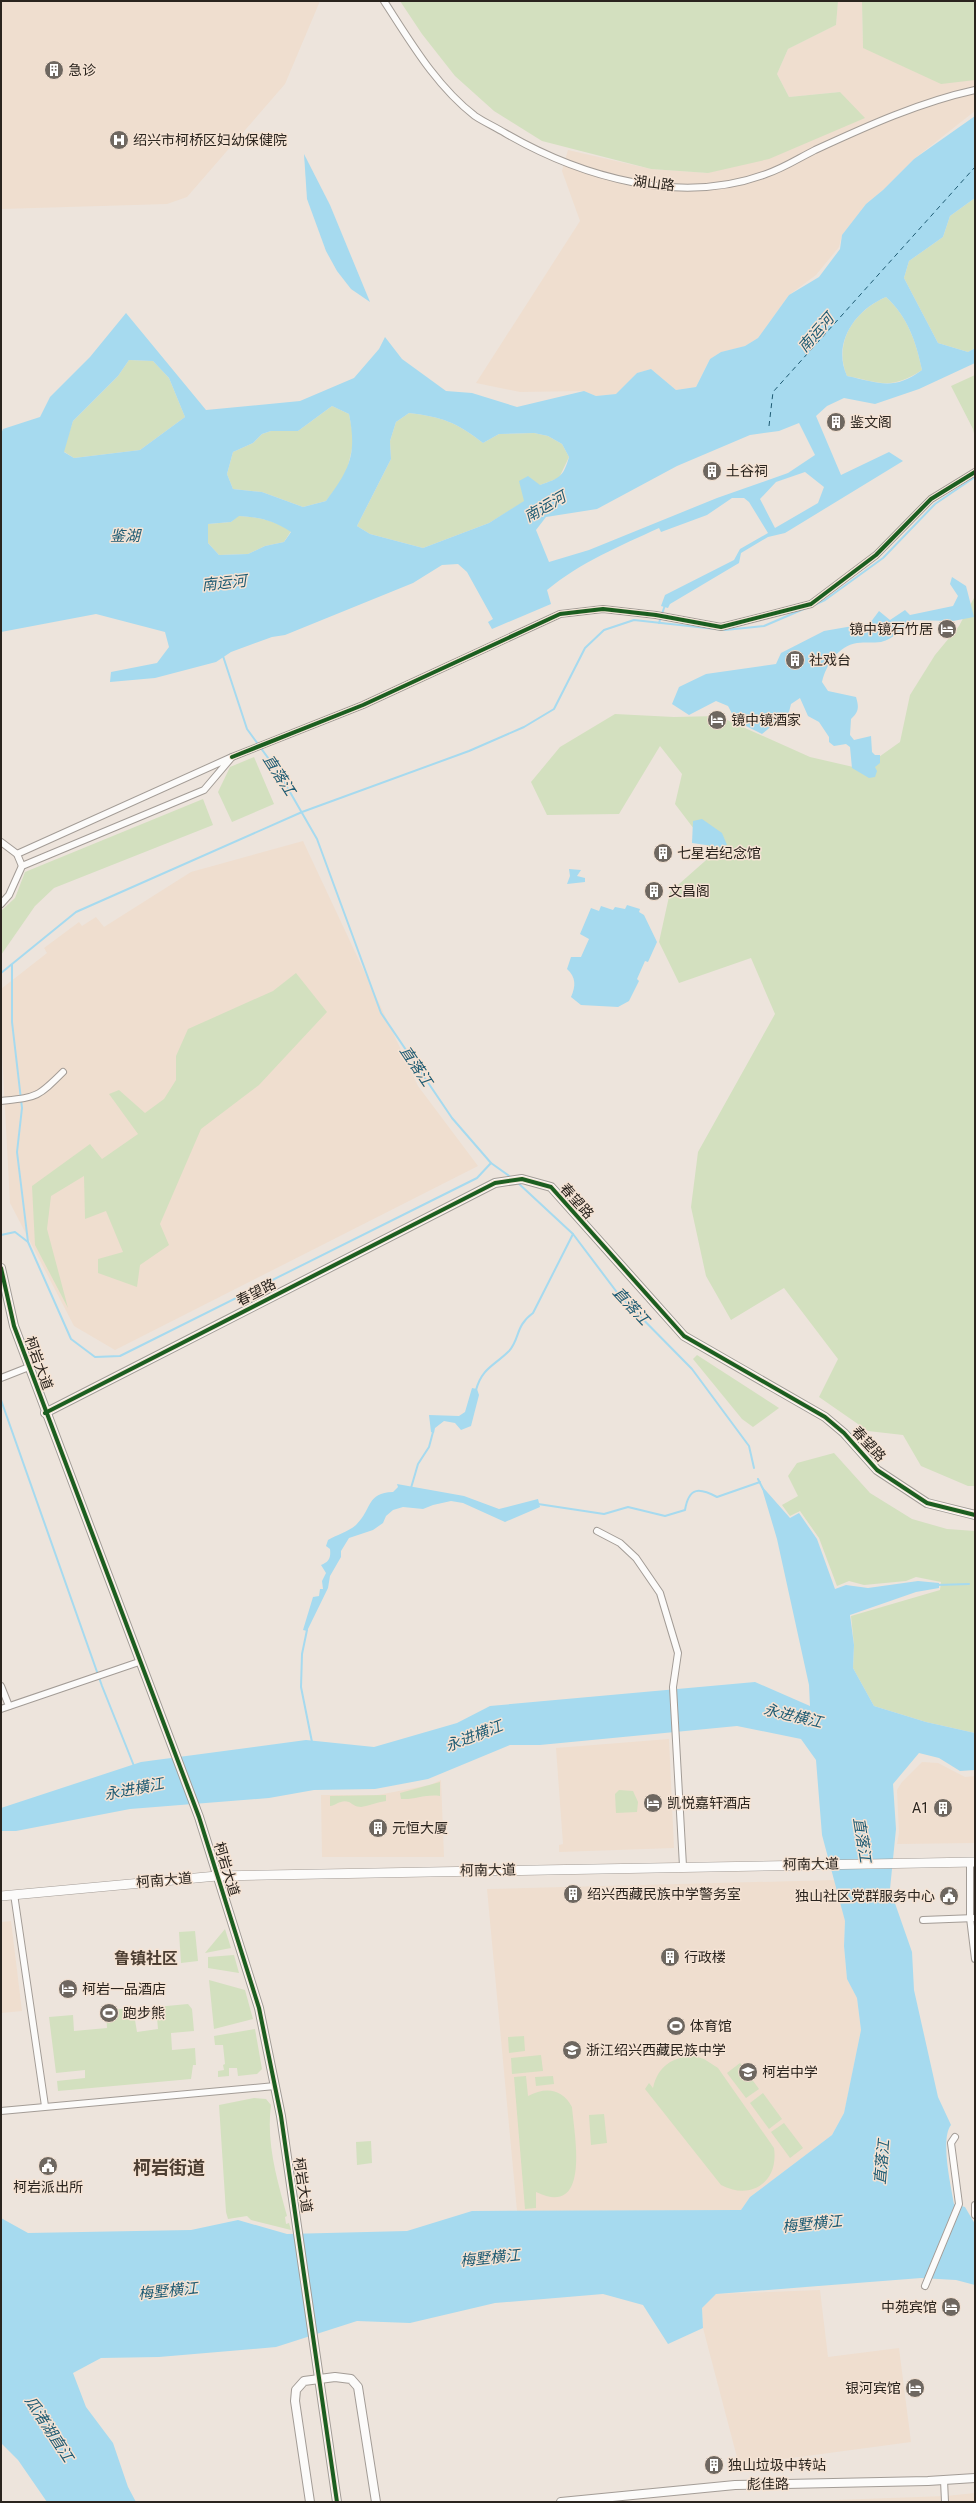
<svg xmlns="http://www.w3.org/2000/svg" width="976" height="2503" font-family="Roboto,'Noto Sans SC',sans-serif">
<style>
.built{fill:#efdecf}
.green{fill:#d3e0bf}
.water{fill:#a6daef;fill-rule:evenodd}
.lines{fill:none;stroke-linecap:round;stroke-linejoin:round}
.stream{stroke:#a6daef;stroke-width:2}
.ferry{stroke:#1e5b73;stroke-width:1;stroke-dasharray:5 4;stroke-linecap:butt}
.minor-casing{stroke:#a39c96;stroke-width:8}
.tertiary-casing{stroke:#a39c96;stroke-width:10}
.secondary-casing{stroke:#a39c96;stroke-width:10}
.minor{stroke:#fcfbfa;stroke-width:6}
.tertiary{stroke:#fcfbfa;stroke-width:8}
.secondary{stroke:#fcfbfa;stroke-width:9}
.cycleway-casing{stroke:#f5e3d4;stroke-width:6}
.cycleway{stroke:#1b5e20;stroke-width:4}
.labels{text-anchor:middle;stroke-width:3;stroke-linejoin:round;paint-order:stroke}
.poi-label{font-size:14px;fill:#2a241e;stroke:#f5e3d4;text-anchor:start}
.street-label{font-size:14px;fill:#2a241e;stroke:#f5e3d4}
.water-label{font-size:15px;font-style:italic;fill:#1e5b73;stroke:#f5e3d4}
.quarter-label{font-size:16px;font-weight:bold;fill:#4d3f33;stroke:#f5e3d4}
.district-label{font-size:18px;font-weight:bold;fill:#4d3f33;stroke:#f5e3d4}
</style>
<rect width="100%" height="100%" fill="#ede4dc"/>
<g class="built">
<polygon points="1,1 320,1 285,84 187,197 167,204 1,209"/>
<polygon points="838,1 862,1 863,48 975,75 975,111 914,159 883,190 866,204 842,235 839,247 816,275 789,295 758,338 745,346 721,352 710,359 696,387 676,390 651,369 637,373 617,394 596,396 584,391 520,392 476,383 580,221 562,171 568,150 651,169 708,173 840,92 789,97 777,74 788,49 836,25"/>
<polygon points="303,841 418,1086 478,1166 115,1350 74,1326 10,1203 1,1033 1,989 47,953 44,948 79,922 82,926 96,917 104,927 191,872"/>
<polygon points="669,1739 674,1848 559,1852 559,1845 563,1844 556,1748"/>
<polygon points="922,1762 938,1763 965,1777 975,1776 975,1843 897,1844 899,1833 897,1790 902,1782"/>
<polygon points="441,1780 444,1857 322,1857 321,1795 378,1795 430,1785"/>
<polygon points="836,1880 845,1921 844,1946 847,1979 857,1998 861,2030 844,2113 832,2135 750,2197 741,2210 517,2211 487,1889"/>
<polygon points="11,1921 22,2011 1,2013 1,1922"/>
<polygon points="820,2290 828,2357 899,2348 911,2442 739,2465 703,2328 702,2308 716,2294"/>
<polygon points="975,2493 975,2502 780,2502 946,2496"/>
</g>
<g class="green">
<polygon points="400,1 838,1 836,25 788,49 777,74 789,97 840,92 865,118 769,159 708,173 651,169 542,141 494,111 455,76 422,34"/>
<polygon points="862,1 975,1 975,80 941,84 863,48"/>
<polygon points="975,198 975,348 968,352 938,343 904,278 909,261 943,237 950,216"/>
<path d="M886 297C908 317 916 342 922 370 891 390 881 383 847 376 833 342 854 311 886 297Z"/>
<polygon points="129,360 153,361 169,378 185,417 140,450 74,458 63,451 73,421 118,376"/>
<polygon points="975,375 975,438 973,429 951,386"/>
<polygon points="332,406 349,414 354,440 346,475 326,501 303,507 262,492 233,489 227,474 233,452 253,443 262,434 271,431 298,431"/>
<path d="M409 413C442 417 456 422 483 443L499 434 534 433 548 436 562 444 569 457 559 478 540 485 525 501 489 523 423 548 370 534 357 526 391 459 390 441 396 422Z"/>
<path d="M238 516C259 517 274 520 291 531L284 542 265 546 248 554 219 555 208 543V524L231 522Z"/>
<polygon points="975,596 975,1486 968,1486 921,1466 903,1435 868,1431 819,1397 838,1359 784,1288 731,1320 706,1276 691,1207 698,1152 775,1014 751,958 679,983 659,942 670,892 713,854 675,804 682,774 660,746 619,814 547,815 531,782 560,747 615,714 674,717 718,716 810,757 862,769 900,742 910,695 935,655 959,626"/>
<polygon points="254,757 274,804 232,822 218,792 230,767"/>
<polygon points="203,799 213,825 54,888 35,906 1,955 1,911 15,898 25,872"/>
<polygon points="296,973 327,1012 259,1085 201,1129 160,1224 169,1245 140,1265 137,1287 98,1273 98,1259 123,1252 106,1211 85,1219 84,1176 51,1196 47,1229 68,1308 35,1245 32,1186 90,1144 102,1159 138,1134 109,1094 119,1090 145,1113 164,1099 176,1080 176,1056 188,1029 273,991"/>
<polygon points="697,1355 779,1408 753,1427 742,1419 693,1359"/>
<polygon points="834,1453 870,1493 912,1519 947,1529 975,1531 975,1733 926,1722 874,1706 853,1668 854,1645 851,1616 940,1590 941,1582 916,1577 906,1581 864,1585 849,1581 837,1586 819,1538 800,1511 790,1516 782,1505 798,1496 788,1476 797,1463"/>
<path d="M440 1782V1796C425 1794 415 1800 401 1799L400 1793Z"/>
<polygon points="619,1790 633,1791 638,1802 637,1812 616,1813 615,1794"/>
<path d="M386 1795V1801C377 1802 369 1806 361 1807 355 1807 353 1804 349 1802 341 1799 337 1805 330 1806V1796Z"/>
<polygon points="225,1929 231,1948 205,1953"/>
<polygon points="195,1931 198,1961 181,1963 179,1932"/>
<polygon points="234,1955 239,1973 208,1968 208,1957"/>
<polygon points="209,1980 245,1990 253,2019 214,2029"/>
<polygon points="188,2004 192,2009 194,2031 171,2033 172,2050 195,2048 196,2065 193,2065 191,2079 58,2091 57,2081 85,2078 85,2070 56,2073 49,2017 73,2015 74,2031 107,2028 106,2010 133,2008 137,2032 158,2029 156,2007"/>
<polygon points="255,2029 262,2069 257,2074 238,2076 237,2068 229,2068 229,2076 218,2077 218,2071 224,2070 223,2065 225,2064 223,2045 215,2045 214,2036"/>
<polygon points="524,2036 525,2051 509,2053 508,2037"/>
<polygon points="541,2055 543,2071 512,2074 511,2058"/>
<path d="M694 2056 704 2059 718 2068 774 2148C779 2182 751 2201 721 2185L645 2089 649 2083 653 2088C658 2066 672 2057 694 2056Z"/>
<polygon points="740,2063 759,2089 746,2098 727,2073"/>
<path d="M526 2076 528 2096C545 2087 562 2088 572 2107 574 2134 592 2219 536 2192V2208L525 2209 514 2077Z"/>
<polygon points="553,2076 554,2084 536,2086 535,2077"/>
<polygon points="763,2093 782,2119 769,2129 750,2103"/>
<path d="M254 2098 266 2099 271 2105C266 2143 277 2179 287 2216L285 2217 286 2224 289 2223 291 2230 251 2220 247 2216 228 2219 226 2212 219 2105Z"/>
<polygon points="604,2114 607,2143 591,2145 589,2115"/>
<polygon points="784,2123 803,2148 790,2158 771,2132"/>
<polygon points="371,2141 372,2163 357,2165 356,2142"/>
</g>
<g class="water">
<path d="M975 116V198L950 216 943 237 909 261 904 278 938 343 968 352 975 348V363L919 389 875 404 844 398 827 406 816 416 841 475 889 452 903 461 785 533 768 537 741 553 739 563 670 604 668 608 661 606 665 595 734 560 740 549 768 533 749 502 744 498H732L707 515 661 532 659 528C620 546 581 562 547 590L551 604 492 629 488 622 493 619 467 572 458 564 442 565 413 583 285 635 272 637 231 652 216 662 155 678 110 682 111 672 157 663 169 647 165 632 96 614 1 632V434L3 429 40 417 50 397 90 357 126 313 206 410 300 401 354 378 379 349 385 337 402 359 446 391 472 393 517 407 584 391 596 396 616 394 637 373 651 369 676 390 696 387 710 359 721 352 745 346 758 338 789 295 819 277 840 249 842 235 866 204 883 190 914 159ZM886 297C908 317 916 342 922 370 893 391 880 383 847 376 832 343 855 310 886 297ZM129 360 153 361 169 378 185 417 140 450 74 458 64 452 73 421 118 376ZM332 406 349 414C357 454 350 469 326 501L303 507 262 492 233 489 227 474 233 452 253 443 262 434 271 431H298ZM409 413C442 417 456 422 483 443L499 434 534 433 548 436 562 444 569 457C563 478 559 478 540 485L528 476 519 481 524 501 489 523 423 548 370 534 357 526 391 459 390 441 396 422ZM799 423 815 455 788 473 717 498 589 550 549 562 536 530 546 517 597 509 677 466 750 435 779 431ZM805 472 824 487 818 503 775 528 760 499 776 482ZM239 516C258 517 274 520 291 532L284 542 265 546 248 554 219 555 208 543V524L231 522Z"/>
<polygon points="304,154 330,205 370,302 351,289 337,271 326,251 307,199"/>
<path d="M952 577 966 586 974 617 953 621 911 620C902 629 894 639 881 642 873 643 865 642 857 643 838 646 826 665 822 682L828 691 856 697C859 707 859 712 851 719L850 735 854 740 871 736 872 752 875 755H880V763L875 767 877 771 875 777 869 778 852 768 850 747 846 744 834 746 829 742V737L819 722 808 716 800 698 791 704 789 712 762 734 736 721 728 706 716 701 689 715 672 704 679 687 706 674 776 664 781 653 824 631 870 623 879 611 890 620 905 610 910 615 953 606 958 596 950 584Z"/>
<polygon points="702,819 722,833 727,845 720,847 692,843 693,821"/>
<polygon points="569,869 581,870 577,876 585,878 585,882 567,884 570,876"/>
<path d="M627 905 640 909 639 912 644 915 657 942 648 962 645 961 637 979 639 981 629 1001 618 1007 581 1005 571 997C576 986 576 977 567 969L571 957H581L589 939 580 934 591 908 599 911 601 906 613 910 615 907 625 909Z"/>
<polygon points="472,1388 477,1389 479,1395 471,1426 461,1430 455,1423 444,1421 435,1428 434,1433 431,1432 429,1415 459,1416 465,1412"/>
<path d="M397 1484 464 1496 499 1509 538 1499 540 1507 505 1522 463 1503 451 1501 433 1505 423 1509 403 1507 393 1510 386 1516 383 1523 373 1530 349 1538 341 1551V1557L330 1576 328 1588 307 1631 303 1630 313 1597 319 1596 320 1589H323L322 1581 326 1573 321 1565C329 1562 331 1558 330 1549L326 1546 328 1540C336 1535 348 1532 356 1525 373 1508 366 1493 393 1492L398 1487Z"/>
<path d="M761 1485 790 1518 799 1513 817 1539 835 1589 846 1585 868 1588 918 1581 939 1583V1588L916 1592 850 1615 854 1645 853 1668 874 1706 926 1722 975 1733V1770L960 1771 939 1758 919 1753 893 1784 896 1829 890 1889 912 1952 914 1990 938 2097 951 2125C940 2139 951 2186 954 2204L965 2207 975 2224V2285L956 2280 921 2278 716 2294 702 2308 703 2328 668 2344 643 2305 603 2294 495 2303 410 2323 357 2321 276 2347 159 2357 101 2358 73 2373 86 2407 113 2443 128 2487 136 2502H47L18 2460 1 2443V2218L28 2233 191 2230 238 2220 287 2234 407 2231 472 2211 741 2210 750 2197 832 2135 844 2113 861 2030 857 1998 847 1979 844 1946 845 1921 822 1835 816 1760 801 1739 737 1726 540 1745H510L428 1779 375 1789 314 1790 269 1798 130 1809 16 1831H1V1808L141 1762 306 1740 374 1747 457 1723 490 1706 755 1682 810 1706 809 1685 777 1539Z"/>
</g>
<g class="lines">
<g class="stream">
<polyline points="814,605 825,600 883,558 935,504 975,477"/>
<polyline points="659,623 665,605"/>
<polyline points="223,656 247,729 279,773 317,839 381,1013 452,1118 491,1163 512,1178"/>
<polyline points="12,965 12,1022 22,1108 17,1152 28,1242"/>
<polyline points="1,973 76,912 302,812 469,751 524,727 554,709 585,648 604,630 634,620 725,630 764,626 806,608"/>
<polyline points="517,1182 573,1234 619,1295 692,1369 749,1446 754,1468"/>
<polyline points="1,1235 15,1232 28,1242 71,1339 95,1357 120,1356 477,1178 491,1163"/>
<path d="M476 1390C482 1368 494 1366 509 1351 520 1339 515 1326 533 1313L573 1234"/>
<polyline points="1,1400 102,1686 134,1766"/>
<polyline points="758,1479 763,1489"/>
<polyline points="411,1488 418,1464 429,1447 433,1432"/>
<path d="M538 1504 604 1514 628 1507 665 1516 685 1510C689 1486 700 1488 717 1497L760 1482"/>
<polyline points="975,1584 975,1589"/>
<polyline points="936,1585 969,1584"/>
<polyline points="307,1630 302,1654 301,1687 312,1742"/>
</g>
<polyline class="ferry" points="769,426 773,392 975,167"/>
<defs>
<g id="minor">
<path d="M384 1C410 41 436 86 475 116 484 122 495 127 505 133 581 177 680 206 766 174 784 168 799 158 815 150 867 126 920 102 975 90"/>
<polyline points="232,757 363,705 560,614 603,609 656,615 721,627 811,604 876,555 931,499 975,472"/>
<polyline points="1,842 17,854 22,866"/>
<polyline points="1,904 9,895 22,866 204,790 232,757 17,854"/>
<path d="M1 1101C37 1097 37 1098 63 1072"/>
<polyline points="1,1378 29,1367"/>
<polyline points="597,1531 620,1543 636,1558 660,1593 678,1653 673,1687 683,1866"/>
<polyline points="1,1686 9,1706"/>
<polyline points="1,1709 139,1662"/>
<polyline points="970,1862 970,1918 975,1959"/>
<polyline points="14,1894 45,2106"/>
<polyline points="923,1920 975,1918"/>
<polyline points="1,2111 275,2086"/>
<polyline points="975,2205 975,2215"/>
<polyline points="925,2286 959,2204 951,2143 955,2137"/>
<polyline points="944,2480 945,2502"/>
</g>
<g id="tertiary">
<polyline points="1,1268 14,1326 199,1817 259,2008 281,2116 337,2502"/>
<polyline points="45,1413 495,1183 522,1179 551,1187 684,1336 825,1417 844,1433 877,1470 927,1503 975,1515"/>
<polyline points="310,2502 295,2401 296,2390 304,2381 335,2377 351,2379 358,2387 376,2502"/>
<polyline points="561,2502 735,2485 928,2481 975,2478"/>
</g>
<polyline id="secondary" points="1,1896 217,1876 975,1862"/>
</defs>
<use href="#minor" class="minor-casing"/>
<use href="#tertiary" class="tertiary-casing"/>
<use href="#secondary" class="secondary-casing"/>
<use href="#minor" class="minor"/>
<use href="#tertiary" class="tertiary"/>
<use href="#secondary" class="secondary"/>
<defs>
<g id="cycleway">
<polyline points="232,757 363,705 560,614 603,609 656,615 721,627 811,604 876,555 931,499 975,472"/>
<polyline points="1,1268 14,1326 199,1817 259,2008 281,2116 337,2502"/>
<polyline points="45,1413 495,1183 522,1179 551,1187 684,1336 825,1417 844,1433 877,1470 927,1503 975,1515"/>
</g>
</defs>
<use href="#cycleway" class="cycleway-casing"/>
<use href="#cycleway" class="cycleway"/>
</g>
<defs>
<symbol id="building-disc" viewBox="-11 -11 22 22"><circle r="9.5" fill="#6e6760" stroke="#f5e3d4"/><path d="M-4-6H4V6H1V3H-1V6H-4ZM-2.5-4.3h1.7v1.8h-1.7ZM.8-4.3h1.7v1.8H.8ZM-2.5-1h1.7V.8h-1.7ZM.8-1h1.7V.8H.8Z" fill="#fff"/></symbol>
<symbol id="hospital-disc" viewBox="-11 -11 22 22"><circle r="9.5" fill="#6e6760" stroke="#f5e3d4"/><path d="M-5-5h3v3.5h4V-5h3V5h-3V1.5h-4V5h-3Z" fill="#fff"/></symbol>
<symbol id="hotel-disc" viewBox="-11 -11 22 22"><circle r="9.5" fill="#6e6760" stroke="#f5e3d4"/><path d="M-6-4.5h1.5V1H6V5H4.5V3h-9V5H-6ZM-4 0a1.8 1.8 0 1 1 3.6 0ZM.5 0V-2.5h3Q6-2.5 6 0Z" fill="#fff"/></symbol>
<symbol id="civic-disc" viewBox="-11 -11 22 22"><circle r="9.5" fill="#6e6760" stroke="#f5e3d4"/><path d="M-.6-6.5H3V-4.5H.6V-3L4-1V1h2V6H-6V1h2V-1L-.6-3ZM-1.2 2.5V6h2.4V2.5Z" fill="#fff"/></symbol>
<symbol id="stadium-disc" viewBox="-11 -11 22 22"><circle r="9.5" fill="#6e6760" stroke="#f5e3d4"/><path d="M0-5a6.5 5 0 1 0 0 10a6.5 5 0 1 0 0-10ZM-3.5-1.8h7v3.6h-7Z" fill="#fff"/></symbol>
<symbol id="school-disc" viewBox="-11 -11 22 22"><circle r="9.5" fill="#6e6760" stroke="#f5e3d4"/><path d="M0-5L7-2L0 1L-7-2ZM-4 1L0 2.5L4 1V4Q0 6-4 4Z" fill="#fff"/></symbol>
</defs>
<g fill-rule="evenodd">
<use href="#building-disc" x="43" y="59" width="22" height="22"/>
<use href="#hospital-disc" x="108" y="129" width="22" height="22"/>
<use href="#building-disc" x="825" y="411" width="22" height="22"/>
<use href="#building-disc" x="701" y="460" width="22" height="22"/>
<use href="#hotel-disc" x="936" y="618" width="22" height="22"/>
<use href="#building-disc" x="784" y="649" width="22" height="22"/>
<use href="#hotel-disc" x="706" y="709" width="22" height="22"/>
<use href="#building-disc" x="652" y="842" width="22" height="22"/>
<use href="#building-disc" x="643" y="880" width="22" height="22"/>
<use href="#hotel-disc" x="642" y="1792" width="22" height="22"/>
<use href="#building-disc" x="932" y="1797" width="22" height="22"/>
<use href="#building-disc" x="367" y="1817" width="22" height="22"/>
<use href="#building-disc" x="562" y="1883" width="22" height="22"/>
<use href="#civic-disc" x="938" y="1885" width="22" height="22"/>
<use href="#building-disc" x="659" y="1946" width="22" height="22"/>
<use href="#hotel-disc" x="57" y="1978" width="22" height="22"/>
<use href="#stadium-disc" x="98" y="2002" width="22" height="22"/>
<use href="#stadium-disc" x="665" y="2015" width="22" height="22"/>
<use href="#school-disc" x="561" y="2039" width="22" height="22"/>
<use href="#school-disc" x="737" y="2061" width="22" height="22"/>
<use href="#civic-disc" x="37" y="2155" width="22" height="22"/>
<use href="#hotel-disc" x="940" y="2296" width="22" height="22"/>
<use href="#hotel-disc" x="904" y="2377" width="22" height="22"/>
<use href="#building-disc" x="703" y="2454" width="22" height="22"/>
</g>
<g class="labels">
<g class="poi-label">
<text x="68" y="75">急诊</text>
<text x="133" y="145">绍兴市柯桥区妇幼保健院</text>
<text x="850" y="427">鉴文阁</text>
<text x="726" y="476">土谷祠</text>
<text x="933" y="634" text-anchor="end">镜中镜石竹居</text>
<text x="809" y="665">社戏台</text>
<text x="731" y="725">镜中镜酒家</text>
<text x="677" y="858">七星岩纪念馆</text>
<text x="668" y="896">文昌阁</text>
<text x="667" y="1808">凯悦嘉轩酒店</text>
<text x="929" y="1813" text-anchor="end">A1</text>
<text x="392" y="1833">元恒大厦</text>
<text x="587" y="1899">绍兴西藏民族中学警务室</text>
<text x="935" y="1901" text-anchor="end">独山社区党群服务中心</text>
<text x="684" y="1962">行政楼</text>
<text x="82" y="1994">柯岩一品酒店</text>
<text x="123" y="2018">跑步熊</text>
<text x="690" y="2031">体育馆</text>
<text x="586" y="2055">浙江绍兴西藏民族中学</text>
<text x="762" y="2077">柯岩中学</text>
<text x="48" y="2192" text-anchor="middle">柯岩派出所</text>
<text x="937" y="2312" text-anchor="end">中苑宾馆</text>
<text x="901" y="2393" text-anchor="end">银河宾馆</text>
<text x="728" y="2470">独山垃圾中转站</text>
</g>
<g class="street-label">
<text transform="translate(654 183) rotate(7)" y="5">湖山路</text>
<text transform="translate(577 1201) rotate(48)" y="5">春望路</text>
<text transform="translate(256 1292) rotate(-27)" y="5">春望路</text>
<text transform="translate(39 1363) rotate(70)" y="5">柯岩大道</text>
<text transform="translate(869 1444) rotate(47)" y="5">春望路</text>
<text transform="translate(811 1864) rotate(-1)" y="5">柯南大道</text>
<text transform="translate(227 1869) rotate(73)" y="5">柯岩大道</text>
<text transform="translate(488 1870) rotate(-1)" y="5">柯南大道</text>
<text transform="translate(164 1880) rotate(-5)" y="5">柯南大道</text>
<text transform="translate(303 2185) rotate(81)" y="5">柯岩大道</text>
<text transform="translate(768 2484) rotate(-1)" y="5">彪佳路</text>
</g>
<g class="water-label">
<text transform="translate(816 333) rotate(-49)" y="5">南运河</text>
<text transform="translate(545 507) rotate(-30)" y="5">南运河</text>
<text x="125" y="541">鉴湖</text>
<text transform="translate(224 583) rotate(-6)" y="5">南运河</text>
<text transform="translate(279 775) rotate(57)" y="5">直落江</text>
<text transform="translate(416 1066) rotate(56)" y="5">直落江</text>
<text transform="translate(631 1306) rotate(47)" y="5">直落江</text>
<text transform="translate(793 1716) rotate(13)" y="5">永进横江</text>
<text transform="translate(474 1736) rotate(-21)" y="5">永进横江</text>
<text transform="translate(134 1789) rotate(-11)" y="5">永进横江</text>
<text transform="translate(862 1840) rotate(81)" y="5">直落江</text>
<text transform="translate(882 2162) rotate(-85)" y="5">直落江</text>
<text transform="translate(812 2224) rotate(-6)" y="5">梅墅横江</text>
<text transform="translate(490 2258) rotate(-6)" y="5">梅墅横江</text>
<text transform="translate(168 2291) rotate(-6)" y="5">梅墅横江</text>
<text transform="translate(49 2429) rotate(57)" y="5">瓜渚湖直江</text>
</g>
<g class="quarter-label">
<text x="146" y="1964">鲁镇社区</text>
</g>
<g class="district-label">
<text x="169" y="2174">柯岩街道</text>
</g>
</g>
<rect width="976" height="2503" fill="none" stroke="#2a241e" stroke-width="4"/>
</svg>
